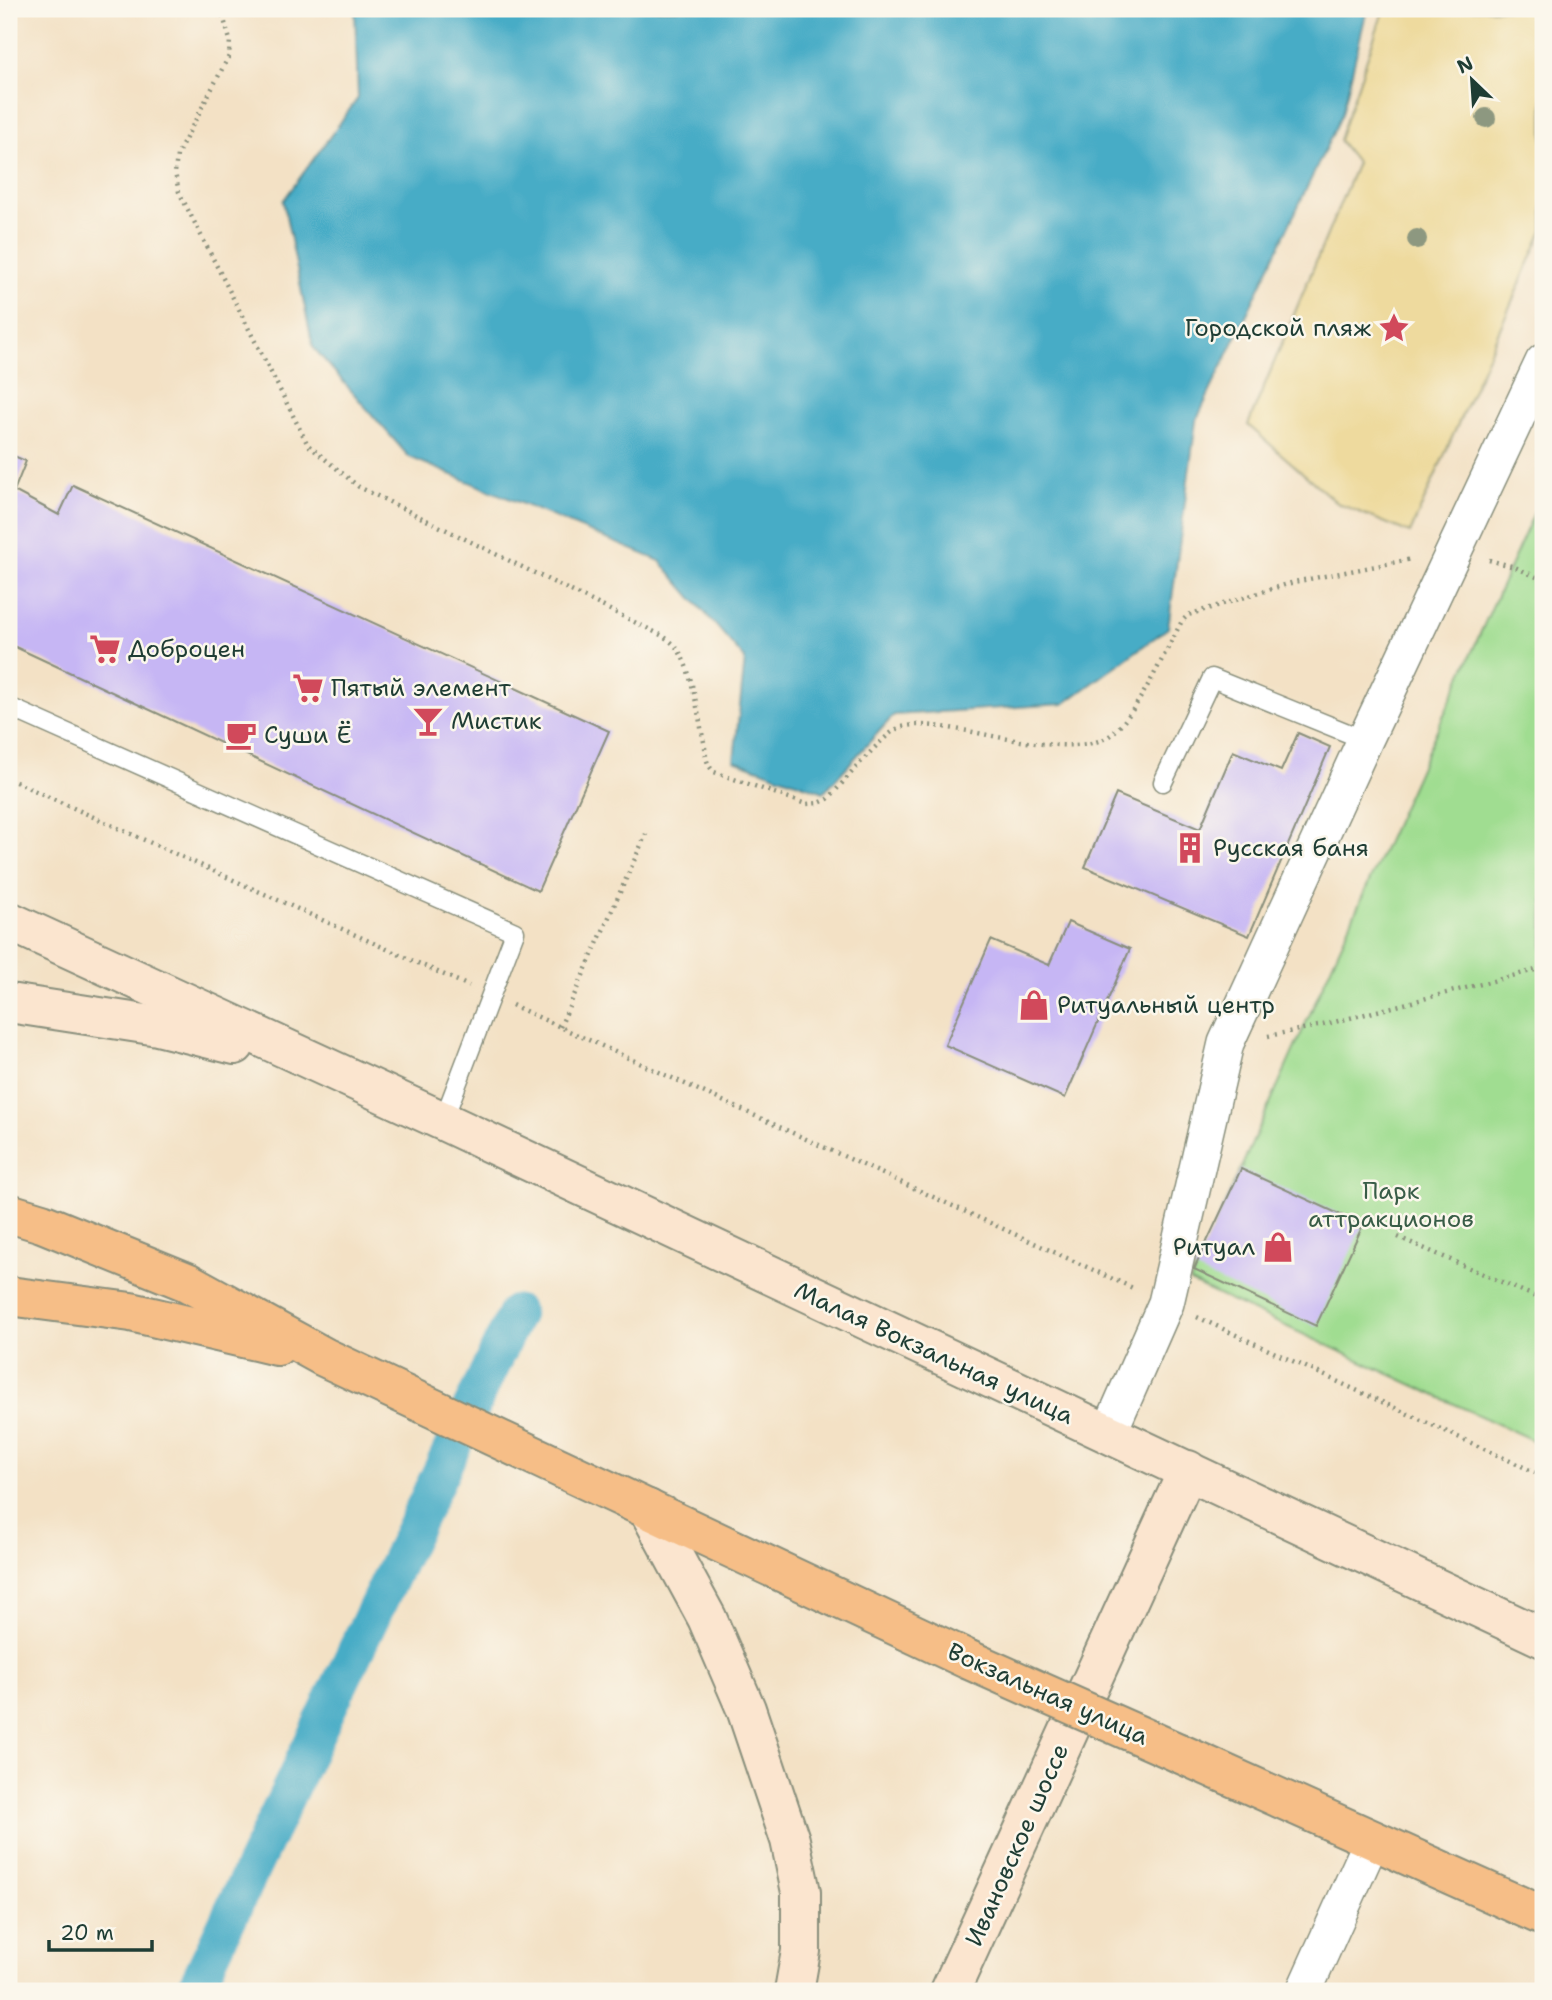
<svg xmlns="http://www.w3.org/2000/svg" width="1552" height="2000" font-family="'Shantell Sans',sans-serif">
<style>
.green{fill:#a0dd91;stroke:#608d62;stroke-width:2}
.sand{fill:#eeda9e;stroke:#868c69;stroke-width:2}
.water{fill:#47acc6;stroke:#33747d;stroke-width:2}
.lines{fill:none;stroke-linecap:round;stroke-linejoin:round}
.canal{stroke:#47acc6;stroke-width:37}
.building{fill:#c6b6f4}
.lane-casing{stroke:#898f7c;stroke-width:21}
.street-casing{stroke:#898f7c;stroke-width:38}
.secondary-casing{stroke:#898f7c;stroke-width:42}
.highway-casing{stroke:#898f7c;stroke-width:42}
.path{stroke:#898f7c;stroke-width:4.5;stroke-dasharray:2 5;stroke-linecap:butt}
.lane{stroke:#fff;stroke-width:18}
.street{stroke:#fff;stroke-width:35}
.secondary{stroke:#fbe5cf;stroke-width:38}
.highway{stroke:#f6be87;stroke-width:38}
.highway-bridge-casing{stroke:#898f7c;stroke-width:42;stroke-linecap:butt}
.highway-bridge{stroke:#f6be87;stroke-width:38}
.tree{fill:#8d9880}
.labels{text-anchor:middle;stroke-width:5;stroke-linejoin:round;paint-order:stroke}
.poi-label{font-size:24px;fill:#1f3d34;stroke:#fbf7ec;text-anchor:start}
.park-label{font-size:24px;fill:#395d47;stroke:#fbf7ec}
.street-label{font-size:24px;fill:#1f3d34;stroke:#fbf7ec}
</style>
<rect width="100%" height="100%" fill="#fbf7ec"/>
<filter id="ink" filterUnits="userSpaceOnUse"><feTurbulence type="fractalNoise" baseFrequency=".0143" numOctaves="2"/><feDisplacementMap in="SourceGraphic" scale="14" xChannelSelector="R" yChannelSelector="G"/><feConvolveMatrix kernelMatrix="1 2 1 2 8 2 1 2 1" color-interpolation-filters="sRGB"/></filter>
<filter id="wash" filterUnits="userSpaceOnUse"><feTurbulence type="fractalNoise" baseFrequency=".00686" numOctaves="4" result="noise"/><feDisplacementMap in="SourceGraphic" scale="28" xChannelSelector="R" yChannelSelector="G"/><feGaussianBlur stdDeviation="1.57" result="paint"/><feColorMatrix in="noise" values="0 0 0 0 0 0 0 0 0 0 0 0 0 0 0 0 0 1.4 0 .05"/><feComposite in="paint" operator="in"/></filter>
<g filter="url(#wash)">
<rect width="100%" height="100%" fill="#f3e1c5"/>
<polygon class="green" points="1543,493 1543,1445 1190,1282"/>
<polygon class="sand" points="1384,9 1543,9 1543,231 1410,533 1337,503 1248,425 1357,163 1339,140"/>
<polygon class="water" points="355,9 1367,9 1342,114 1196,421 1168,628 1064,704 894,715 824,792 734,760 745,659 660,561 409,457 313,347 283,201 358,98"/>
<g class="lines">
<polyline class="canal" points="194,1991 516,1313"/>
</g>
<g id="blocks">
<g class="building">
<polygon points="9,454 26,461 14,491 59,515 73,485 609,731 538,891 9,644"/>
<polygon points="1298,733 1330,747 1249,936 1085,867 1116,794 1200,829 1233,751 1281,771"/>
<polygon points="1068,922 1130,949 1065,1098 945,1045 991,940 1049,965"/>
<polygon points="1241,1169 1363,1225 1316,1326 1194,1269"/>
</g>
</g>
</g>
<g filter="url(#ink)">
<use href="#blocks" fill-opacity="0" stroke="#898f7c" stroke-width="2"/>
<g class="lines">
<defs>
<g id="lane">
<polyline points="9,707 515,932 443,1121"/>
<polyline points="1163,782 1212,678 1365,740"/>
</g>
<g id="street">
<polyline points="1108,1435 1166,1303 1226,1043 1365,740 1543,362"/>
<polyline points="1304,1991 1372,1840"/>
</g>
<g id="secondary">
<polyline points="9,921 443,1121 1543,1638"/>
<polyline points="9,1003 158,1026 235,1045"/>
<polyline points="648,1509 707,1618 746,1709 790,1840 801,1892 801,1951 794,1991"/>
<polyline points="950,1991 1188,1470"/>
</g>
<g id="highway">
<polyline points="9,1213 42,1223 187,1282 324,1357 967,1659"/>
<polyline points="9,1296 131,1312 277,1346"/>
<polyline points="1179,1753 1543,1916"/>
</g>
</defs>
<use href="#lane" class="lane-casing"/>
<use href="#street" class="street-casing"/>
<use href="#secondary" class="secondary-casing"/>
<use href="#highway" class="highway-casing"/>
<g class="path">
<path d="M221 9 230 40 229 56 177 155 175 173 179 192 308 445 359 487 663 636C667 639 673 643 676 647 692 667 698 716 704 742 707 756 704 761 714 772L806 804 819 803 828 799C842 784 884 733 899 728 918 721 948 728 968 731 1003 738 1071 754 1104 739 1132 726 1166 650 1182 621L1188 615 1294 582 1412 559"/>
<polyline points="1489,560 1515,567 1543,580"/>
<polyline points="9,779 469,986"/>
<polyline points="512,1005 1135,1289"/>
<polyline points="560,1027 646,834"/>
<polyline points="1268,1036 1323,1025 1543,968"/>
<polyline points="1398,1237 1543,1300"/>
<polyline points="1197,1317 1543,1476"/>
</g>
<use href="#lane" class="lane"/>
<use href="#street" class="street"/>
<use href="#secondary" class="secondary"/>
<use href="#highway" class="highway"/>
<defs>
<polyline id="highway-bridge" points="967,1659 1179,1753"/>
</defs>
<use href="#highway-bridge" class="highway-bridge-casing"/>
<use href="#highway-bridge" class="highway-bridge"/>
</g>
<g class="tree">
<circle cx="1486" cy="118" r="10"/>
<circle cx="1417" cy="239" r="10"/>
</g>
</g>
<defs>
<symbol id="sight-bare" viewBox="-9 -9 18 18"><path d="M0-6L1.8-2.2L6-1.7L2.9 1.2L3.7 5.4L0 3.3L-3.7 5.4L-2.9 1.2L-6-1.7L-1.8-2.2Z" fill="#d1495b" stroke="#fbf7ec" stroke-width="2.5" paint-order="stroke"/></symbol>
<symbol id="supermarket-bare" viewBox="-9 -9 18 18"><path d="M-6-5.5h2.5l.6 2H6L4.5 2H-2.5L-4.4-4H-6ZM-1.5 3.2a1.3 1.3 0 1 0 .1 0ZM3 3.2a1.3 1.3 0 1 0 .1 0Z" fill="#d1495b" stroke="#fbf7ec" stroke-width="2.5" paint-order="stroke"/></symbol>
<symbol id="bar-bare" viewBox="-9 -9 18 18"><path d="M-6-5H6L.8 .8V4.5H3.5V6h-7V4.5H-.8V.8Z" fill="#d1495b" stroke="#fbf7ec" stroke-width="2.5" paint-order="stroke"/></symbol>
<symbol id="cafe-bare" viewBox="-9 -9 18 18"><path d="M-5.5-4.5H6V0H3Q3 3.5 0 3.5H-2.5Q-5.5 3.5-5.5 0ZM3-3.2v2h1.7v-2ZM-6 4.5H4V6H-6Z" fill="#d1495b" stroke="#fbf7ec" stroke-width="2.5" paint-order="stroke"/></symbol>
<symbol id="building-bare" viewBox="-9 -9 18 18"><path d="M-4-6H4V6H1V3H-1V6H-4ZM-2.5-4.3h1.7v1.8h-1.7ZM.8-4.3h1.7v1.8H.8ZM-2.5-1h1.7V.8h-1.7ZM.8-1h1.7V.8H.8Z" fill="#d1495b" stroke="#fbf7ec" stroke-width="2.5" paint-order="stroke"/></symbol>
<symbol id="shop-bare" viewBox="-9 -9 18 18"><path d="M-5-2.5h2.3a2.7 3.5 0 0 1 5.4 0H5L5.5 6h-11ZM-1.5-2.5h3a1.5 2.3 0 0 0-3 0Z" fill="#d1495b" stroke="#fbf7ec" stroke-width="2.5" paint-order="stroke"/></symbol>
</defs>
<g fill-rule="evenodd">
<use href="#sight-bare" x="1372" y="306" width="44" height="44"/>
<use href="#supermarket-bare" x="83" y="627" width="44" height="44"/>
<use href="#supermarket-bare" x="286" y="666" width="44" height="44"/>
<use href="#bar-bare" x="406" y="699" width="44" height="44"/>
<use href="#cafe-bare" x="219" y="713" width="44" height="44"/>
<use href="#building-bare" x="1168" y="826" width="44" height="44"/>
<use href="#shop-bare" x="1012" y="983" width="44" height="44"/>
<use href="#shop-bare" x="1256" y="1225" width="44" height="44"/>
</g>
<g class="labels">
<g class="poi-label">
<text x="1371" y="336" text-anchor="end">Городской пляж</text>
<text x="128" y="657">Доброцен</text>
<text x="331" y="696">Пятый элемент</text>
<text x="451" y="729">Мистик</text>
<text x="264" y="743">Суши Ё</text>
<text x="1213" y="856">Русская баня</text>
<text x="1057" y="1013">Ритуальный центр</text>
<text x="1255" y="1255" text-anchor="end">Ритуал</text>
</g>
<g class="park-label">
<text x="1391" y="1199">Парк<tspan x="1391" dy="28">аттракционов</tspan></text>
</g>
<g class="street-label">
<text transform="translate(934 1353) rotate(25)" y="8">Малая Вокзальная улица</text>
<text transform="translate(1048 1694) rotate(24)" y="8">Вокзальная улица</text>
<text transform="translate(1017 1845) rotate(-66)" y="8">Ивановское шоссе</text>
</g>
</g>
<rect width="1552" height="2000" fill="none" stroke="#fbf7ec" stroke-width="35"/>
<g transform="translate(1472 80) rotate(335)" stroke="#fbf7ec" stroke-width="5" paint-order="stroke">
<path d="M0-5L12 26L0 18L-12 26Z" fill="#1f3d34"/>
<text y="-10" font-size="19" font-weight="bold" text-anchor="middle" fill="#1f3d34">N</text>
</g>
<path d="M49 1940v10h103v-10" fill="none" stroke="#1f3d34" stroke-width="3.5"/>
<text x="60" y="1940" font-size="21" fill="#1f3d34" stroke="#fbf7ec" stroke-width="5" paint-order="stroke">20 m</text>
</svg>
